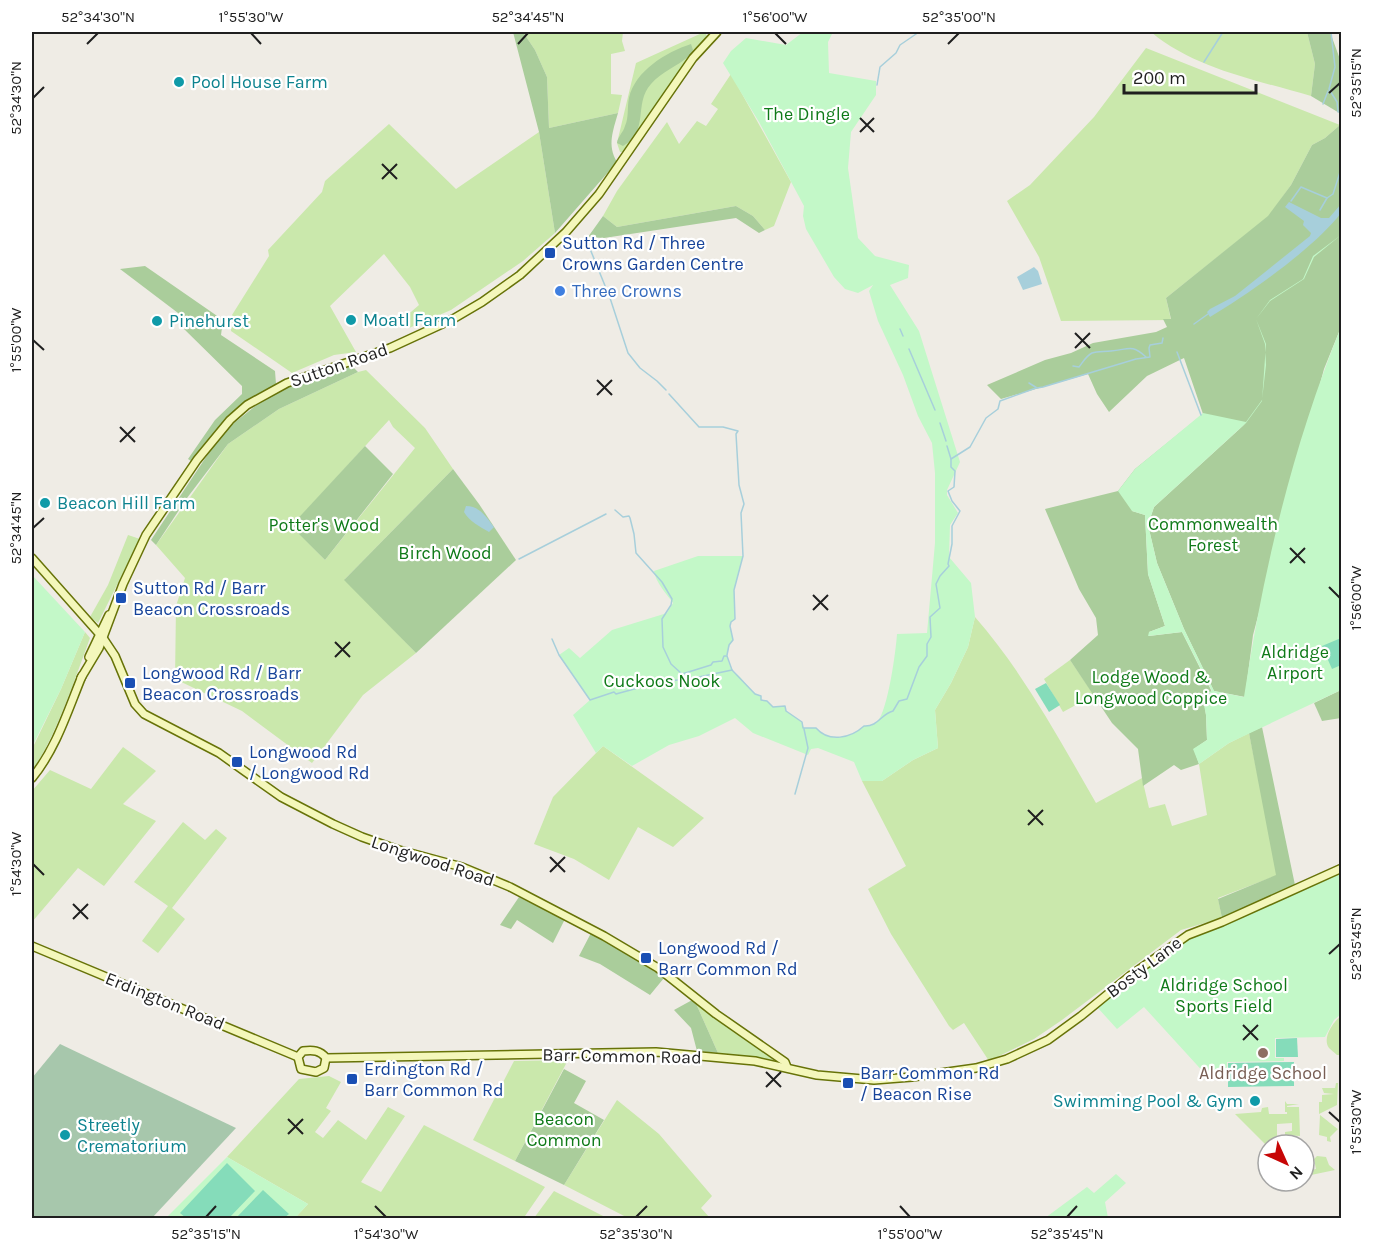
<svg xmlns="http://www.w3.org/2000/svg" width="1373" height="1250" font-family="Karla,sans-serif">
<style>
.grass{fill:#cae8ac;fill-rule:evenodd}
.forest{fill:#aacd9b}
.cemetery{fill:#a7c7ac}
.park{fill:#c3f8c8}
.pitch{fill:#85dcba}
.water{fill:#a7cfdb}
.lines{fill:none;stroke-linecap:round;stroke-linejoin:round}
.stream{stroke:#a7cfdb;stroke-width:1.5}
.secondary-casing{stroke:#677308;stroke-width:10}
.secondary{stroke:#f4f7bb;stroke-width:7}
.ticks{fill:none;stroke:#1f1f1f;stroke-width:2}
.culture-dot{fill:#0f9aa8;stroke:#fff;stroke-width:2}
.transit-dot{fill:#1a4fb4;stroke:#fff;stroke-width:2}
.shop-dot{fill:#3f7fe0;stroke:#fff;stroke-width:2}
.education-dot{fill:#8d6e63;stroke:#fff;stroke-width:2}
.labels{text-anchor:middle;stroke-width:4.5;stroke-linejoin:round;paint-order:stroke}
.culture-label{font-size:18px;fill:#0d838f;stroke:#fff;text-anchor:start}
.park-label{font-size:18px;fill:#0f7a18;stroke:#fff}
.transit-label{font-size:18px;fill:#164399;stroke:#fff;text-anchor:start}
.shop-label{font-size:18px;fill:#366cbe;stroke:#fff;text-anchor:start}
.street-label{font-size:18px;fill:#1f1f1f;stroke:#fff}
.education-label{font-size:18px;fill:#785e54;stroke:#fff}
.neatline{fill:none;stroke:#1f1f1f;stroke-width:2}
.ticks-label{font-size:15px;text-anchor:middle;fill:#1f1f1f}
</style>
<rect width="100%" height="100%" fill="#efece5"/>
<g class="grass">
<polygon points="523,32 623,32 622,41 625,51 611,54 611,94 622,95 618,113 549,128 547,77 535,50"/>
<path d="M1151 32H1307L1315 64 1311 96C1257 80 1195 69 1151 32Z"/>
<polygon points="702,33 706,34 707,38 688,61 625,152 620,152 617,143 636,63"/>
<polygon points="1146,48 1340,125 1325,138 1312,145 1291,185 1269,216 1166,298 1171,320 1061,321 1039,257 1007,201 1030,185 1094,117"/>
<polygon points="731,74 791,182 774,226 765,230 753,216 736,206 617,227 603,216 617,191 667,122 679,144 697,121 706,126 718,109 711,104"/>
<polygon points="389,124 456,189 539,132 555,233 523,261 451,310 409,328 404,318 419,305 410,287 384,254 330,306 356,352 334,355 292,373 231,331 232,315 269,256 268,250 322,192 325,181"/>
<path d="M366 370 425 428 453 469 345 579 416 653 363 695 312 763 242 711 175 679 176 606 185 578 156 545 228 444 279 409 358 372ZM389 420 393 427 415 448 325 560 292 526Z"/>
<polygon points="128,535 140,539 98,623 90,617 108,585"/>
<path d="M975 617C1024 673 1059 739 1096 803L1142 778 1149 808 1165 804 1172 826 1207 815 1199 764 1229 743 1249 733 1278 875 1218 898 1222 918 1181 930 1062 1020 1034 1039 989 1061 964 1023 953 1030 949 1026 891 934 868 889 906 866 862 781H882L913 760 938 748 935 710 951 683 968 647Z"/>
<path d="M85 632 90 638C73 684 58 731 32 772V749L61 689Z"/>
<polygon points="1070,660 1094,695 1063,712 1044,679"/>
<polygon points="603,746 704,818 673,847 638,827 609,880 574,859 534,844 553,797"/>
<polygon points="123,747 156,771 123,804 156,821 104,886 78,868 32,922 32,791 50,770 91,789"/>
<polygon points="183,822 205,840 216,829 227,838 172,908 185,919 158,953 142,941 168,906 134,882"/>
<polygon points="694,999 714,1017 777,1060 776,1062 718,1053"/>
<path d="M1341 1016V1055H1337C1334 1052 1331 1050 1329 1048 1322 1038 1333 1022 1341 1016Z"/>
<polygon points="568,1060 515,1161 473,1140 514,1061"/>
<polygon points="329,1076 341,1082 326,1108 331,1111 315,1132 323,1138 338,1120 366,1140 388,1107 405,1116 361,1182 381,1192 424,1125 545,1187 525,1216 528,1218 295,1218 308,1204 227,1157 299,1079"/>
<polygon points="1336,1083 1338,1083 1337,1105 1319,1114 1319,1102 1322,1102 1322,1095 1334,1094 1324,1093 1322,1088 1335,1088"/>
<polygon points="617,1100 659,1134 712,1196 701,1208 710,1218 628,1218 564,1185"/>
<polygon points="1285,1101 1287,1104 1299,1104 1287,1106 1287,1107 1299,1107 1300,1136 1285,1135 1285,1132 1292,1131 1292,1123 1277,1124 1277,1136 1280,1137 1280,1139 1277,1139 1277,1145 1268,1145 1268,1147 1235,1114 1261,1112 1262,1108 1268,1107 1269,1114 1287,1114 1287,1112 1285,1112"/>
<path d="M1320 1115C1323 1117 1336 1128 1338 1129L1330 1137 1331 1142 1327 1141V1137L1319 1135Z"/>
<polygon points="1317,1156 1326,1157 1329,1165 1335,1170 1311,1175 1304,1172 1304,1171 1316,1169 1314,1159"/>
<polygon points="554,1191 607,1218 534,1218"/>
</g>
<g class="forest">
<path d="M513 32H523L535 50 547 77 549 128 618 113C613 131 607 145 617 162L555 233 539 132Z"/>
<polygon points="1307,32 1330,32 1341,62 1341,114 1311,96 1315,64"/>
<path d="M691 44 693 50 689 56C678 66 661 72 651 84 633 104 650 131 623 146L617 143C618 136 623 133 625 126 629 118 627 107 629 98 635 71 666 52 691 44Z"/>
<polygon points="1340,125 1341,127 1341,327 1324,369 1253,635 1245,697 1214,691 1184,629 1157,563 1148,525 1154,507 1246,423 1132,511 1145,515 1148,574 1165,626 1149,632 1149,636 1182,632 1212,692 1203,695 1206,715 1207,740 1194,749 1199,764 1181,770 1174,765 1143,786 1138,749 1112,723 1070,660 1098,635 1096,618 1079,589 1045,509 1118,491 1135,469 1203,414 1184,358 1147,376 1109,412 1097,394 1088,374 1001,399 987,385 1045,360 1071,353 1093,343 1156,332 1167,327 1163,319 1171,319 1166,298 1268,216 1291,185 1312,145 1325,138"/>
<polygon points="736,206 753,216 765,230 759,233 736,218 604,238 588,237 603,216 617,227"/>
<polygon points="145,266 223,320 221,335 275,371 276,384 244,403 216,430 191,461 188,459 215,420 242,394 242,386 183,328 182,316 120,269"/>
<polygon points="352,366 358,372 279,409 228,444 187,498 156,545 151,540 210,451 229,427 259,403 287,388"/>
<polygon points="365,446 393,474 325,560 291,526"/>
<polygon points="453,469 479,504 516,560 416,653 344,580"/>
<polygon points="1341,690 1341,718 1322,721 1314,703"/>
<polygon points="1262,727 1295,885 1222,918 1218,899 1276,875 1249,733"/>
<polygon points="519,897 565,919 553,943 517,920 511,929 500,925"/>
<polygon points="591,933 651,968 664,978 650,995 600,964 579,956"/>
<polygon points="694,999 718,1053 697,1051 691,1028 674,1010"/>
<polygon points="564,1069 586,1081 574,1103 604,1120 564,1185 515,1161"/>
</g>
<polygon class="cemetery" points="60,1044 236,1128 152,1218 32,1218 32,1078"/>
<g class="park">
<path d="M803 32H833L828 42 829 73 876 81V95L851 132 848 168 858 238 875 256 909 265 908 278 890 285 919 331 960 462 947 490V495L958 513 950 525 949 557 971 583 975 617 968 647 951 683 935 710 938 748 913 760 882 781H862L854 762 818 748 811 749 808 755 753 733 735 718 699 736 669 745 632 766 603 746 596 753 573 715 590 700 559 655 569 648 580 658 612 630 667 613 673 603C666 593 656 583 654 571L698 556H743L734 590 735 619 731 622 730 626 733 640C726 648 726 663 733 671 735 673 738 675 740 677 746 684 752 693 761 696V700L767 701 773 707 785 706 786 711 802 722 804 728H816C829 743 851 738 864 726 869 726 873 726 877 722 888 711 896 650 897 634L927 633 935 543V473L932 443 918 416 903 375 878 321 869 291 873 285 858 293 845 289 834 277 806 229 803 216 804 206 759 122 723 63 731 51 746 38 786 45Z"/>
<path d="M1341 235 1314 257 1304 279 1270 301 1256 319 1266 344 1262 401 1246 423 1154 507 1148 525 1157 563 1184 629 1214 691 1244 697C1263 570 1293 445 1341 327V690L1229 743 1199 764 1193 749 1207 740 1206 715 1202 695 1212 691 1182 632 1148 636 1149 632 1165 626 1148 574 1145 515 1132 511 1118 491 1135 469 1203 413 1246 422 1262 400 1266 365 1265 344 1256 319 1270 300 1303 279 1313 256Z"/>
<polygon points="32,575 85,632 61,689 33,745 32,744"/>
<polygon points="1341,873 1341,1014 1334,1020 1325,1037 1275,1038 1275,1058 1284,1058 1284,1061 1227,1062 1227,1074 1214,1073 1207,1076 1144,1007 1117,1029 1097,1007 1161,956 1189,938"/>
<polygon points="227,1157 308,1204 295,1218 166,1218"/>
<polygon points="1116,1174 1126,1183 1105,1202 1108,1218 1045,1218 1087,1187 1094,1193"/>
</g>
<g class="pitch">
<polygon points="1341,638 1341,665 1332,669 1322,646"/>
<polygon points="1046,683 1060,705 1049,712 1035,689"/>
<polygon points="1297,1038 1298,1057 1276,1057 1276,1039"/>
<polygon points="1294,1062 1294,1086 1228,1087 1228,1063"/>
<polygon points="227,1163 255,1191 229,1218 186,1218 180,1213"/>
<polygon points="263,1190 289,1214 284,1218 236,1218"/>
</g>
<g class="water">
<path d="M1289 202 1321 218H1329L1341 204V213C1313 249 1250 293 1210 317L1207 312 1210 309 1235 296 1310 236 1311 233 1303 225 1304 221 1285 207Z"/>
<polygon points="1034,267 1038,271 1042,284 1023,290 1017,277"/>
<path d="M466 506C480 506 487 518 494 527L489 532C480 527 469 521 464 512Z"/>
</g>
<g class="lines">
<g class="stream">
<polyline points="1331,32 1335,67 1329,89 1337,102 1338,112"/>
<polyline points="1204,62 1223,32"/>
<polyline points="877,85 880,67 896,53 900,45 919,32"/>
<polyline points="1323,104 1328,91"/>
<polyline points="1342,132 1342,135"/>
<polyline points="1291,201 1301,187 1327,198"/>
<polyline points="1320,210 1327,198 1333,194 1342,166"/>
<polyline points="586,239 610,298 628,353 640,368 657,381 666,390"/>
<polyline points="1194,324 1208,314"/>
<polyline points="900,329 903,336"/>
<polyline points="909,349 935,410"/>
<polyline points="1177,352 1201,415"/>
<path d="M1073 366 1079 367C1083 362 1086 356 1092 353 1098 351 1105 352 1111 351 1128 350 1131 343 1146 357"/>
<polyline points="1029,383 1037,388 1043,387 1136,359 1150,357 1149,348 1150,345 1162,343 1163,338"/>
<polyline points="669,394 699,427 723,427 738,431 736,434 739,485 744,504 741,513 743,556 734,590 735,619 731,622 730,626 733,640 729,645 727,655"/>
<polyline points="940,423 946,441"/>
<polyline points="951,459 970,447 986,418 998,409 1000,401 1036,388"/>
<path d="M615 510 623 517 629 516 630 518 634 534 636 553 662 582 672 599 671 605 662 619 663 647 671 664 682 674 711 665 713 662 722 661 724 656H727L732 670 755 694 761 696V700L767 701 773 707 785 706 786 711 802 722 803 728H816C829 743 851 738 864 726 878 727 881 714 893 711L899 701 907 699 919 667 927 656V644L931 637 930 617 940 608 936 584 940 576 949 566 948 564 952 544V526L960 511 952 501 948 491 954 487 955 471 951 467V459L947 446"/>
<polyline points="519,559 606,514"/>
<polyline points="552,639 559,655 590,700 614,692 616,694 656,683 699,677 732,670"/>
<polyline points="795,794 808,748 804,729"/>
</g>
<defs>
<g id="secondary">
<polyline points="32,558 103,638 115,656 135,704 144,714 219,753 281,797 333,824 362,837 399,850 462,867 510,887 604,936 658,968 716,1014 785,1062 787,1067"/>
<polyline points="89,657 109,615"/>
<polyline points="81,678 99,648 123,584 146,535 197,460 230,420 247,405 287,383 390,348 453,319 482,302 520,275 566,232 599,194 693,58 717,32"/>
<path d="M32 778C56 749 68 710 82 676"/>
<polyline points="32,946 298,1057"/>
<path d="M303 1051C313 1050 320 1050 326 1058L324 1068 316 1072 301 1069 298 1057Z"/>
<polyline points="326,1058 656,1052 755,1061 817,1075 874,1080 912,1077 976,1068 1007,1059 1048,1040 1081,1016 1131,975 1188,935 1222,922 1342,868"/>
</g>
</defs>
<use href="#secondary" class="secondary-casing"/>
<use href="#secondary" class="secondary"/>
</g>
<path class="ticks" d="M251 33 261 44M775 33 786 44M87 44 98 33M518 44 528 33M948 44 959 33M1329 93 1340 83M33 98 44 87M860 118 874 132M860 132 874 118M382 164 397 179M382 179 397 164M1075 333 1090 348M33 340 44 350M1075 348 1090 333M597 380 612 395M597 395 612 380M120 427 135 442M120 442 135 427M33 528 44 518M1290 548 1305 563M1290 563 1305 548M1329 587 1340 598M813 595 828 610M813 610 828 595M335 642 350 657M335 657 350 642M1028 810 1043 825M1028 825 1043 810M550 857 565 872M33 864 44 875M550 872 565 857M73 904 88 919M73 919 88 904M1329 954 1340 944M1243 1025 1258 1040M1243 1040 1258 1025M766 1072 781 1087M766 1087 781 1072M1329 1112 1340 1122M288 1119 303 1134M288 1134 303 1119M375 1206 386 1217M900 1206 910 1217M206 1217 216 1206M636 1217 647 1206M1067 1217 1077 1206"/>
<g class="culture-dot">
<circle cx="179" cy="82" r="6"/>
<circle cx="351" cy="320" r="6"/>
<circle cx="157" cy="321" r="6"/>
<circle cx="45" cy="503" r="6"/>
<circle cx="1255" cy="1101" r="6"/>
<circle cx="65" cy="1135" r="6"/>
</g>
<g class="transit-dot">
<rect x="544" y="247" width="12" height="12" rx="3"/>
<rect x="115" y="592" width="12" height="12" rx="3"/>
<rect x="124" y="677" width="12" height="12" rx="3"/>
<rect x="231" y="756" width="12" height="12" rx="3"/>
<rect x="640" y="952" width="12" height="12" rx="3"/>
<rect x="346" y="1073" width="12" height="12" rx="3"/>
<rect x="842" y="1077" width="12" height="12" rx="3"/>
</g>
<circle class="shop-dot" cx="560" cy="291" r="6"/>
<circle class="education-dot" cx="1263" cy="1053" r="6"/>
<g class="labels">
<g class="culture-label">
<text x="191" y="88">Pool House Farm</text>
<text x="363" y="326">Moatl Farm</text>
<text x="169" y="327">Pinehurst</text>
<text x="57" y="509">Beacon Hill Farm</text>
<text x="1243" y="1107" text-anchor="end">Swimming Pool &amp; Gym</text>
<text x="77" y="1131">Streetly<tspan x="77" dy="21">Crematorium</tspan></text>
</g>
<g class="park-label">
<text x="807" y="120">The Dingle</text>
<text x="1213" y="530">Commonwealth<tspan x="1213" dy="21">Forest</tspan></text>
<text x="324" y="531">Potter's Wood</text>
<text x="445" y="559">Birch Wood</text>
<text x="1295" y="658">Aldridge<tspan x="1295" dy="21">Airport</tspan></text>
<text x="1151" y="683">Lodge Wood &amp;<tspan x="1151" dy="21">Longwood Coppice</tspan></text>
<text x="662" y="687">Cuckoos Nook</text>
<text x="1224" y="991">Aldridge School<tspan x="1224" dy="21">Sports Field</tspan></text>
<text x="564" y="1125">Beacon<tspan x="564" dy="21">Common</tspan></text>
</g>
<g class="transit-label">
<text x="562" y="249">Sutton Rd / Three<tspan x="562" dy="21">Crowns Garden Centre</tspan></text>
<text x="133" y="594">Sutton Rd / Barr<tspan x="133" dy="21">Beacon Crossroads</tspan></text>
<text x="142" y="679">Longwood Rd / Barr<tspan x="142" dy="21">Beacon Crossroads</tspan></text>
<text x="249" y="758">Longwood Rd<tspan x="249" dy="21">/ Longwood Rd</tspan></text>
<text x="658" y="954">Longwood Rd /<tspan x="658" dy="21">Barr Common Rd</tspan></text>
<text x="364" y="1075">Erdington Rd /<tspan x="364" dy="21">Barr Common Rd</tspan></text>
<text x="860" y="1079">Barr Common Rd<tspan x="860" dy="21">/ Beacon Rise</tspan></text>
</g>
<g class="shop-label">
<text x="572" y="297">Three Crowns</text>
</g>
<g class="street-label">
<text transform="translate(339 365) rotate(-19)" y="6">Sutton Road</text>
<text transform="translate(433 861) rotate(18)" y="6">Longwood Road</text>
<text transform="translate(1144 967) rotate(-37)" y="6">Bosty Lane</text>
<text transform="translate(165 1001) rotate(22)" y="6">Erdington Road</text>
<text transform="translate(622 1056) rotate(1)" y="6">Barr Common Road</text>
</g>
<g class="education-label">
<text x="1263" y="1079">Aldridge School</text>
</g>
</g>
<rect width="1373" height="1250" fill="none" stroke="#ffffff" stroke-width="66"/>
<g transform="translate(1286 1163) rotate(135)"><circle r="28" fill="#ffffff" stroke="#a5a5a5" stroke-width="1.5"/>
<path d="M0-4.5L10 22L0 15L-10 22Z" fill="#c70606"/>
<text y="-9" font-size="16" font-weight="bold" text-anchor="middle" fill="#1f1f1f">N</text>
</g>
<path d="M1124 84v9h132v-9" fill="none" stroke="#1f1f1f" stroke-width="3"/>
<text x="1133" y="84" font-size="18" fill="#1f1f1f" stroke="#ffffff" stroke-width="4.5" paint-order="stroke">200 m</text>
<rect x="33" y="33" width="1307" height="1184" class="neatline"/>
<g class="ticks-label">
<text x="98" y="22">52°34'30"N</text>
<text x="251" y="22">1°55'30"W</text>
<text x="528" y="22">52°34'45"N</text>
<text x="775" y="22">1°56'00"W</text>
<text x="959" y="22">52°35'00"N</text>
<text transform="translate(1356 83) rotate(-90)" y="5">52°35'15"N</text>
<text transform="translate(16 98) rotate(-90)" y="5">52°34'30"N</text>
<text transform="translate(16 340) rotate(-90)" y="5">1°55'00"W</text>
<text transform="translate(16 528) rotate(-90)" y="5">52°34'45"N</text>
<text transform="translate(1356 598) rotate(-90)" y="5">1°56'00"W</text>
<text transform="translate(16 864) rotate(-90)" y="5">1°54'30"W</text>
<text transform="translate(1356 944) rotate(-90)" y="5">52°35'45"N</text>
<text transform="translate(1356 1122) rotate(-90)" y="5">1°55'30"W</text>
<text x="206" y="1239">52°35'15"N</text>
<text x="386" y="1239">1°54'30"W</text>
<text x="636" y="1239">52°35'30"N</text>
<text x="910" y="1239">1°55'00"W</text>
<text x="1067" y="1239">52°35'45"N</text>
</g>
</svg>
